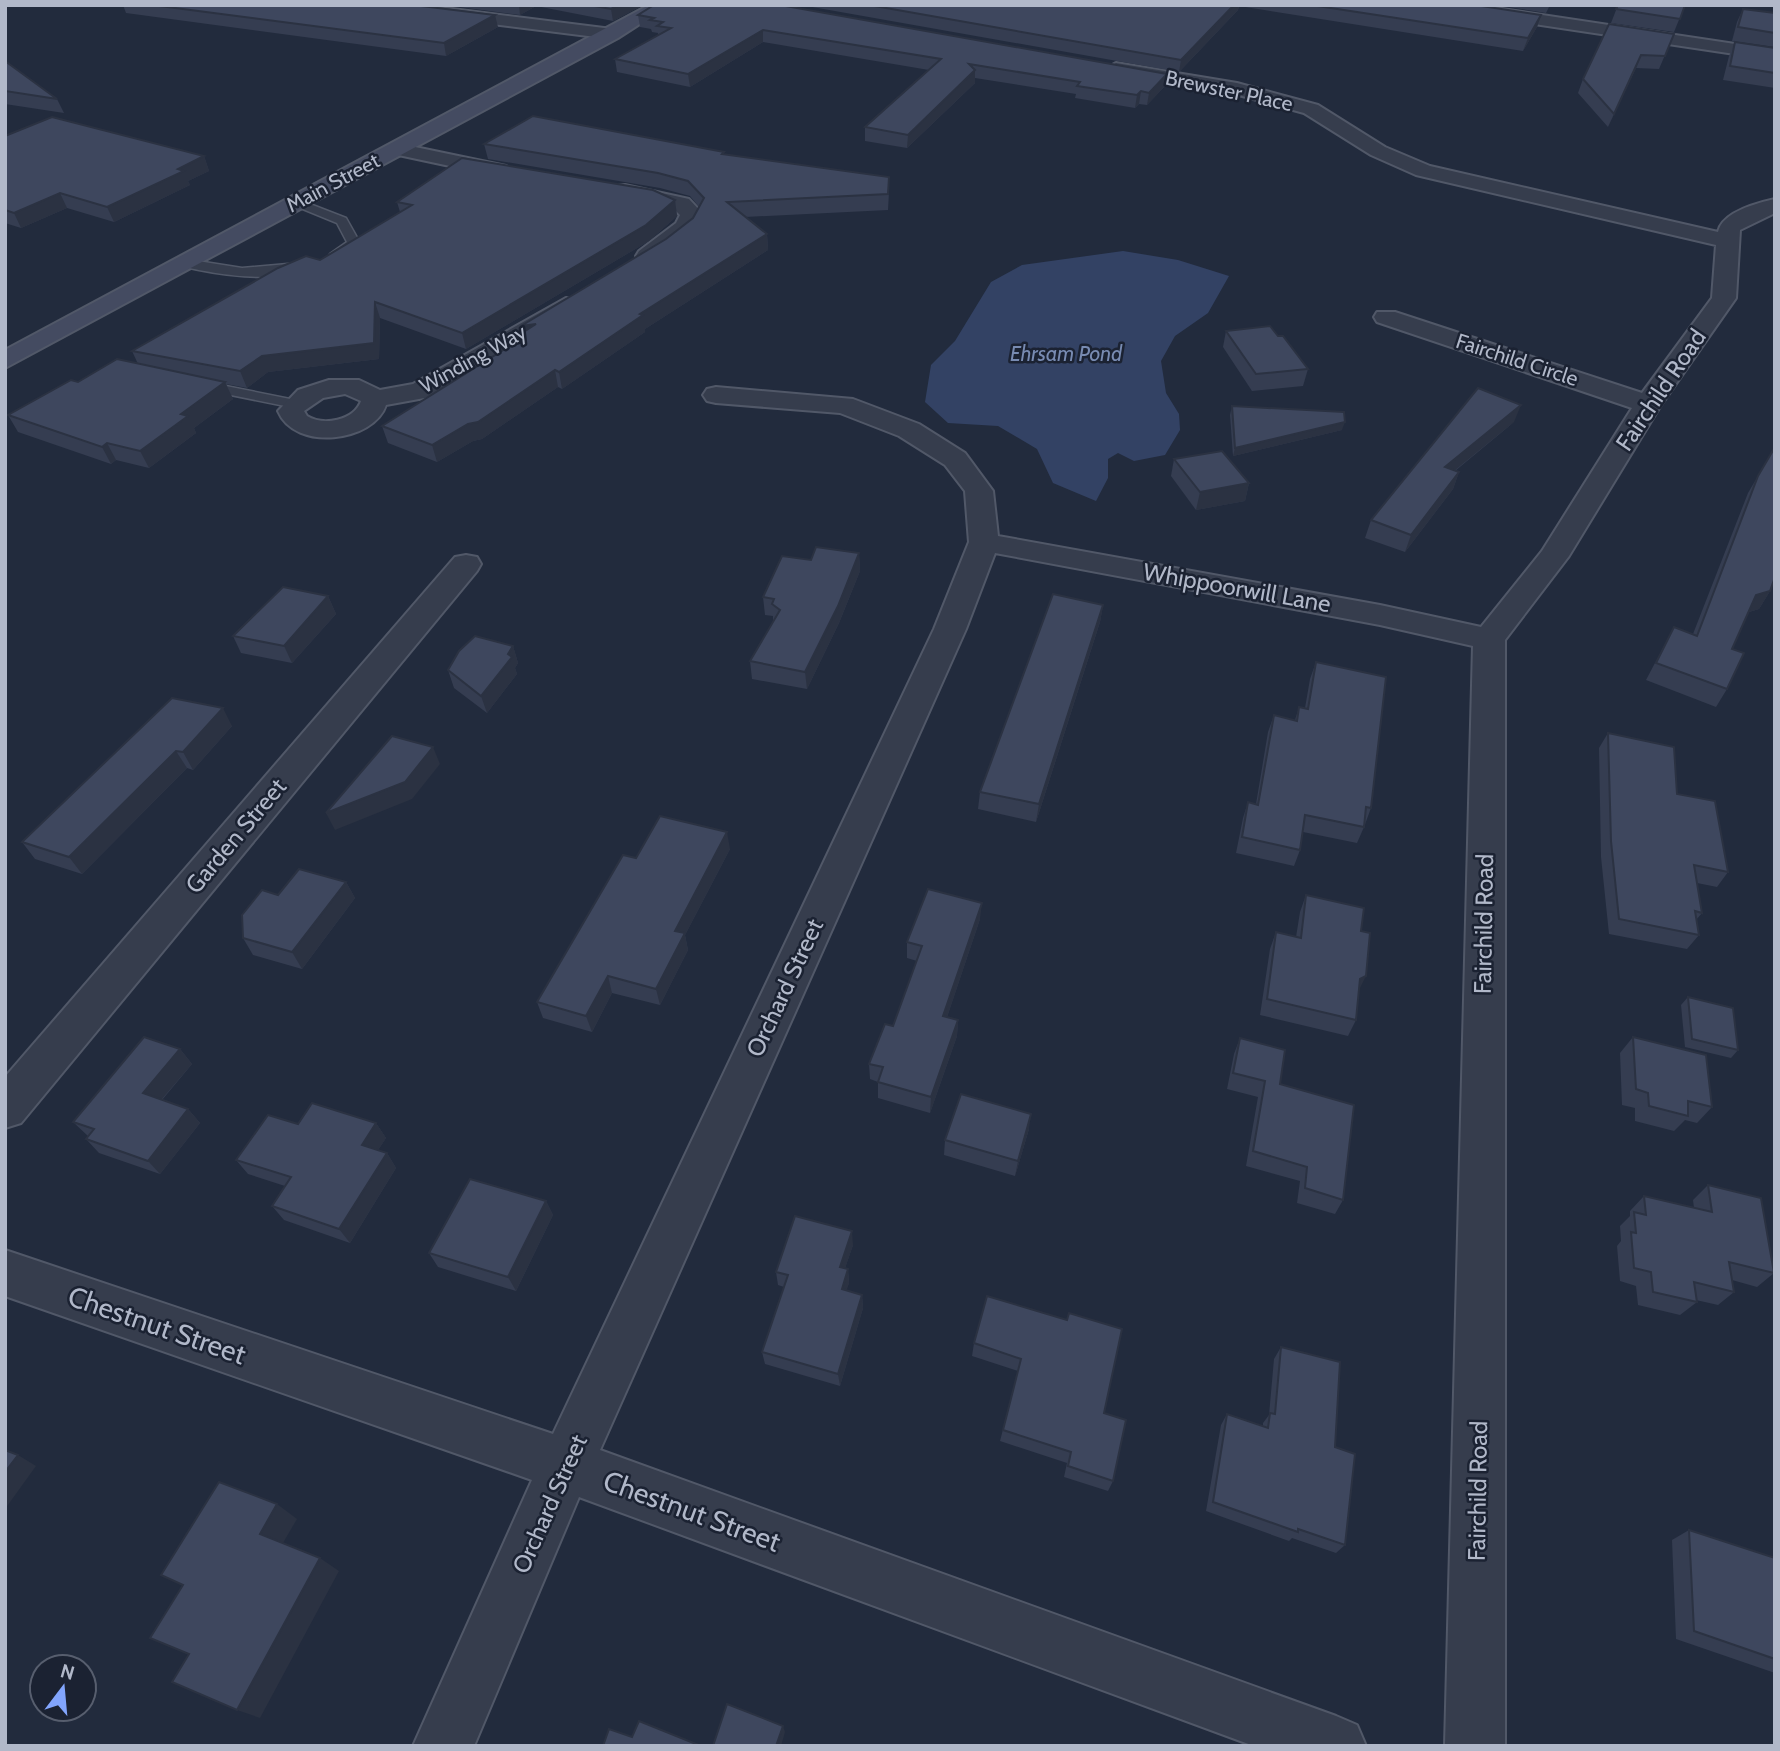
<svg xmlns="http://www.w3.org/2000/svg" width="1780" height="1751" font-family="Cabin,sans-serif">
<style>
.water{fill:#334264}
.lines{fill:none;stroke-linecap:round;stroke-linejoin:round}
.service-casing{stroke:#515868;stroke-width:3}
.minor-casing{stroke:#515868;stroke-width:4}
.secondary-casing{stroke:#515868;stroke-width:4}
.service{fill:#363d4d;fill-rule:evenodd}
.minor{fill:#363d4d;fill-rule:evenodd}
.secondary{fill:#444b61;fill-rule:evenodd}
.wall{fill:#353d51}
.shaded-wall{fill:#2b3242}
.building{fill:#3e475e;stroke:#2b3242;stroke-width:2}
.labels{text-anchor:middle;stroke-width:5;stroke-linejoin:round;paint-order:stroke}
.far-street-label{font-size:21px;fill:#b1b8c9;stroke:#1b2232}
.far-water-label{font-size:21px;font-style:italic;fill:#788bb2;stroke:#1b2232}
.street-label{font-size:24px;fill:#b1b8c9;stroke:#1b2232}
.near-street-label{font-size:28px;fill:#b1b8c9;stroke:#1b2232}
</style>
<rect width="100%" height="100%" fill="#222b3d"/>
<polygon class="water" points="1123,251 1178,260 1229,276 1208,313 1175,336 1161,361 1166,393 1179,414 1180,430 1165,455 1134,461 1118,453 1108,459 1108,478 1096,501 1053,483 1037,449 998,426 948,423 925,402 931,365 955,341 991,282 1022,265"/>
<g class="lines">
<defs>
<g id="service">
<polygon points="297,199 346,218 360,243 358,246 338,260 330,260 330,254 347,242 337,223 293,205 293,201"/>
<path d="M185 259 242 268 299 263 305 267C281 286 209 273 181 266V260Z"/>
<polygon points="201,381 295,400 302,404 295,408 196,388 194,385"/>
</g>
<g id="minor">
<polygon points="371,5 421,5 612,29 621,34 612,39 379,10"/>
<polygon points="1433,5 1476,5 1775,50 1775,60 1441,10"/>
<path d="M1116 63 1237 83 1318 105 1385 147 1430 166 1718 232C1722 212 1757 203 1775 199V213L1740 230 1736 298 1661 405 1569 556 1505 640V1746H1445L1473 646 1380 625 995 553 966 629 600 1450 1336 1716 1357 1725 1366 1746H1254L579 1497 474 1746H413L532 1480 5 1296V1250L553 1434 934 629 969 542 965 491 945 465 899 436 840 413 716 403 707 401 703 395 707 389 716 387 853 399 919 424 965 453 993 491 998 536 1380 605 1481 627 1542 551 1632 408 1377 322 1374 317 1377 312H1395L1642 393 1712 298 1716 245 1416 175 1371 155 1304 113 1235 94 1110 72 1107 68Z"/>
<polygon points="396,143 506,166 516,172 506,178 389,153 386,149"/>
<path d="M625 185 689 199 703 214C693 233 663 267 639 261L636 256 639 251 676 223 680 215 674 209 617 196 614 191 617 186Z"/>
<path d="M566 298 575 300 578 305 575 310 430 397 386 405C374 442 295 452 278 411L298 390 329 380H359L380 390 413 384ZM345 394 361 401C354 421 323 426 307 416L304 411 323 398Z"/>
<polygon points="466,555 477,557 481,564 477,571 21,1123 5,1128 5,1077 455,557"/>
</g>
<polygon id="secondary" points="649,5 669,5 618,38 5,368 5,350"/>
</defs>
<use href="#service" class="service-casing"/>
<use href="#minor" class="minor-casing"/>
<use href="#secondary" class="secondary-casing"/>
<use href="#service" class="service"/>
<use href="#minor" class="minor"/>
<use href="#secondary" class="secondary"/>
</g>
<g class="wall">
<polygon points="123,5 413,5 498,27 446,56 126,13"/>
<polygon points="444,5 643,5 613,21 536,6 520,15"/>
<polygon points="654,5 1165,86 1147,105 1139,104 1135,108 1075,98 1076,94 975,78 975,83 907,148 865,141 865,127 929,70 763,42 690,87 617,72 615,59 658,36 658,33 652,32 651,29 640,27 638,15"/>
<polygon points="801,5 1475,5 1541,15 1537,27 1523,51 1239,6 1238,10 1179,72"/>
<polygon points="1495,5 1550,5 1546,13"/>
<polygon points="1618,5 1685,5 1674,32 1611,23"/>
<polygon points="1743,9 1775,13 1775,47 1732,41 1737,22"/>
<polygon points="1674,34 1659,69 1636,68 1608,127 1578,93 1583,79"/>
<polygon points="1735,42 1775,48 1775,88 1723,80 1729,56"/>
<polygon points="5,61 57,99 64,113 5,104"/>
<polygon points="5,136 204,156 209,171 188,181 190,185 114,222 67,208 21,228 5,223"/>
<polygon points="484,144 724,152 724,154 889,192 888,210 745,217 767,234 768,250 645,329 645,332 562,389 558,387 482,439 473,441 437,462 388,443 382,426 500,352 499,348 522,333 521,326 666,239 693,218 699,207 690,196 660,188 488,159"/>
<polygon points="675,200 677,216 649,241 466,349 380,318 379,359 268,372 247,388 226,384 233,399 194,428 196,433 149,468 116,460 111,464 18,432 8,415 78,382 138,364 132,351 320,260 400,212 397,202"/>
<polygon points="1226,331 1278,336 1308,369 1303,386 1252,391 1223,347"/>
<polygon points="1232,406 1342,430 1233,456 1230,415"/>
<polygon points="1514,422 1455,471 1459,472 1453,489 1405,552 1365,538 1371,520"/>
<polygon points="1775,447 1770,591 1759,609 1749,612 1732,649 1727,689 1716,707 1646,680 1674,627 1693,634 1748,493"/>
<polygon points="1174,459 1249,483 1245,501 1196,510 1171,476"/>
<polygon points="859,553 860,571 839,623 807,689 752,679 750,661 773,622 773,616 765,615 763,597 811,560"/>
<polygon points="328,596 336,614 292,663 241,653 233,636"/>
<polygon points="1103,605 1100,622 1036,822 978,809 980,792"/>
<polygon points="513,646 518,663 515,668 517,674 487,713 454,688 448,670"/>
<polygon points="1316,662 1371,808 1364,827 1357,843 1303,832 1300,850 1294,866 1236,853 1243,818 1248,802 1256,804 1268,732 1274,715 1295,720 1299,707 1305,708 1310,679"/>
<polygon points="172,698 232,726 193,770 187,768 82,874 35,859 22,842"/>
<polygon points="1608,733 1677,794 1728,872 1717,887 1697,883 1702,913 1696,920 1699,935 1687,949 1609,934 1601,857 1599,748"/>
<polygon points="730,849 685,935 688,950 660,1005 612,993 592,1032 543,1018 537,1002 636,858"/>
<polygon points="346,882 355,898 302,969 253,955 243,938 278,895"/>
<polygon points="1306,895 1361,931 1358,991 1356,1020 1348,1036 1260,1015 1270,949 1276,932 1296,937 1300,912"/>
<polygon points="980,919 947,1017 958,1020 957,1036 930,1113 878,1098 878,1082 870,1079 869,1064 893,1026 917,961 907,958 907,942"/>
<polygon points="1688,997 1738,1050 1731,1058 1685,1047 1681,1005"/>
<polygon points="1633,1037 1712,1107 1697,1123 1685,1120 1674,1131 1635,1121 1635,1108 1622,1105 1620,1053"/>
<polygon points="1240,1038 1280,1084 1343,1200 1335,1214 1297,1203 1300,1181 1246,1166 1258,1097 1227,1089 1234,1054"/>
<polygon points="180,1049 192,1064 162,1100 188,1109 200,1123 160,1174 99,1153 86,1139 88,1136 73,1122"/>
<polygon points="376,1123 386,1138 378,1150 387,1153 396,1168 350,1243 284,1220 272,1206 285,1186 248,1174 236,1160 298,1124"/>
<polygon points="1029,1129 1015,1176 944,1155 945,1140"/>
<polygon points="1708,1185 1774,1273 1757,1287 1732,1280 1734,1292 1718,1305 1696,1300 1697,1302 1680,1315 1638,1305 1636,1286 1620,1281 1617,1246 1621,1241 1620,1226 1630,1216 1630,1211 1644,1196 1694,1208 1693,1200"/>
<polygon points="546,1201 553,1215 516,1291 438,1267 429,1253"/>
<polygon points="853,1245 845,1268 848,1269 849,1283 846,1290 862,1295 863,1308 840,1386 765,1364 762,1352 784,1287 778,1285 776,1272"/>
<polygon points="987,1296 1104,1413 1113,1481 1108,1491 1064,1477 1067,1463 1000,1441 1018,1371 972,1356 974,1343"/>
<polygon points="1281,1347 1335,1447 1345,1545 1336,1553 1292,1538 1289,1541 1206,1511 1221,1425 1227,1414 1263,1426 1263,1423 1269,1415 1274,1359"/>
<polygon points="1689,1530 1775,1558 1775,1673 1676,1639 1672,1540"/>
</g>
<g class="shaded-wall">
<polygon points="519,5 536,5 536,6 520,15"/>
<polygon points="619,5 643,5 613,21 611,9"/>
<polygon points="1234,5 1239,5 1238,10 1179,72 1181,60"/>
<polygon points="495,15 498,27 446,56 444,43"/>
<polygon points="1541,15 1537,27 1523,51 1528,38"/>
<polygon points="763,30 763,42 690,87 688,74"/>
<polygon points="1641,55 1636,68 1608,127 1614,114"/>
<polygon points="975,70 975,83 907,148 908,135"/>
<polygon points="1167,74 1165,86 1147,105 1149,93"/>
<polygon points="1141,91 1139,104 1135,108 1137,95"/>
<polygon points="204,156 209,171 188,181 190,185 114,222 107,207"/>
<polygon points="60,193 67,208 21,228 14,213"/>
<polygon points="675,200 677,216 649,241 466,349 462,333"/>
<polygon points="767,234 768,250 645,329 645,332 562,389 559,372 640,314"/>
<polygon points="375,302 380,318 379,359 268,372 247,388 240,371 262,356"/>
<polygon points="536,324 524,343 521,326"/>
<polygon points="555,370 558,387 482,439 473,441 437,462 432,445"/>
<polygon points="225,382 233,399 194,428 196,433 149,468 140,451 181,414"/>
<polygon points="1521,405 1514,422 1438,484 1445,467"/>
<polygon points="1345,422 1342,430 1233,456 1235,448"/>
<polygon points="107,443 116,460 111,464 102,447"/>
<polygon points="1459,472 1453,489 1405,552 1411,535"/>
<polygon points="1249,483 1245,501 1196,510 1200,492"/>
<polygon points="859,553 860,571 839,623 807,689 805,672"/>
<polygon points="1770,591 1759,609 1745,613 1756,595"/>
<polygon points="328,596 336,614 292,663 284,646"/>
<polygon points="1103,605 1100,622 1036,822 1039,804"/>
<polygon points="513,646 518,663 515,668 517,674 487,713 481,696 508,654"/>
<polygon points="223,708 232,726 193,770 183,752"/>
<polygon points="433,747 440,764 412,799 335,830 326,813"/>
<polygon points="176,751 187,768 82,874 69,857"/>
<polygon points="727,832 730,849 685,935 688,950 660,1005 656,989 675,931"/>
<polygon points="346,882 355,898 302,969 292,952"/>
<polygon points="982,903 980,919 942,1032 943,1016"/>
<polygon points="608,976 612,993 592,1032 586,1016"/>
<polygon points="1366,976 1358,992 1360,979"/>
<polygon points="958,1020 957,1036 930,1113 931,1097"/>
<polygon points="180,1049 192,1064 155,1107 143,1093"/>
<polygon points="188,1109 200,1123 160,1174 148,1161"/>
<polygon points="1031,1114 1029,1129 1015,1176 1018,1161"/>
<polygon points="376,1123 386,1138 372,1160 362,1145"/>
<polygon points="387,1153 396,1168 350,1243 339,1229"/>
<polygon points="546,1201 553,1215 516,1291 508,1277"/>
<polygon points="852,1231 853,1245 841,1280 840,1267"/>
<polygon points="848,1269 849,1283 843,1302 842,1289"/>
<polygon points="862,1295 863,1308 840,1386 838,1374"/>
<polygon points="18,1455 36,1466 5,1509 5,1472"/>
<polygon points="277,1504 297,1519 280,1548 260,1534"/>
<polygon points="320,1558 339,1571 260,1718 237,1710"/>
<polygon points="783,1726 785,1732 781,1746 776,1746"/>
</g>
<g class="building">
<polygon points="152,5 413,5 495,15 444,43"/>
<polygon points="589,5 619,5 611,9"/>
<polygon points="654,5 780,5 1167,74 1149,93 1141,91 1137,95 1077,86 1080,82 969,64 975,70 908,135 865,127 941,59 763,30 688,74 615,59 671,28 657,26 663,22 650,20 654,18 638,15"/>
<polygon points="869,5 1234,5 1181,60"/>
<polygon points="1311,5 1475,5 1541,15 1528,38"/>
<polygon points="1618,5 1685,5 1680,19 1616,9"/>
<polygon points="1743,9 1775,13 1775,33 1738,27"/>
<polygon points="1609,24 1674,34 1665,56 1641,55 1614,114 1583,79"/>
<polygon points="1735,42 1775,48 1775,73 1730,66"/>
<polygon points="5,61 57,99 5,91"/>
<polygon points="533,116 724,152 722,154 889,177 888,194 727,202 767,234 640,314 643,315 559,372 555,370 478,422 468,424 432,445 382,426 503,350 499,348 536,324 521,326 666,239 693,218 704,198 688,181 658,173 484,144"/>
<polygon points="52,117 204,156 178,169 184,171 107,207 60,193 14,213 5,210 5,136"/>
<polygon points="462,158 653,190 675,200 646,225 462,333 375,302 374,343 262,356 240,371 132,351 278,268 306,256 320,260 412,205 397,202"/>
<polygon points="1270,326 1278,336 1283,336 1308,369 1256,374 1226,331"/>
<polygon points="117,359 225,382 181,414 188,416 140,451 107,443 102,447 8,415 71,380 78,382"/>
<polygon points="1478,388 1521,405 1445,467 1459,472 1411,535 1371,520"/>
<polygon points="1232,406 1344,412 1345,422 1235,448"/>
<polygon points="1775,447 1775,577 1770,591 1756,595 1732,649 1744,653 1727,689 1656,663 1674,627 1697,636 1758,476"/>
<polygon points="1222,451 1249,483 1200,492 1174,459"/>
<polygon points="816,547 859,553 838,606 805,672 750,661 780,610 772,604 774,599 763,597 782,556 811,560"/>
<polygon points="283,587 328,596 284,646 233,636"/>
<polygon points="1053,594 1103,605 1039,804 980,792"/>
<polygon points="475,636 513,646 508,654 512,657 481,696 448,670 459,651"/>
<polygon points="1316,662 1386,677 1371,808 1366,807 1364,827 1305,815 1300,850 1242,837 1248,802 1258,805 1274,715 1297,721 1299,707 1308,709"/>
<polygon points="172,698 223,708 183,752 176,751 69,857 22,842"/>
<polygon points="1608,733 1674,747 1677,794 1715,801 1728,872 1694,865 1702,913 1695,911 1699,935 1619,919 1611,841"/>
<polygon points="392,736 433,747 405,782 326,813"/>
<polygon points="660,816 727,832 675,931 685,933 656,989 608,976 586,1016 537,1002 623,855 636,858"/>
<polygon points="299,869 346,882 292,952 243,938 242,915 262,890 278,895"/>
<polygon points="928,889 982,903 943,1016 958,1020 931,1097 878,1082 883,1067 869,1064 885,1024 893,1026 922,946 907,942"/>
<polygon points="1306,895 1364,908 1361,931 1370,933 1366,976 1360,979 1356,1020 1267,999 1276,932 1301,938"/>
<polygon points="1688,997 1733,1008 1738,1050 1692,1039"/>
<polygon points="144,1037 180,1049 143,1093 188,1109 148,1161 86,1139 94,1129 73,1122"/>
<polygon points="1633,1037 1706,1055 1712,1107 1688,1101 1688,1116 1649,1106 1648,1093 1636,1089"/>
<polygon points="1240,1038 1285,1050 1280,1084 1354,1105 1343,1200 1305,1188 1307,1167 1253,1151 1265,1081 1233,1073"/>
<polygon points="961,1094 1031,1114 1018,1161 945,1140"/>
<polygon points="312,1103 376,1123 362,1145 387,1153 339,1229 272,1206 291,1177 236,1160 268,1115 298,1124"/>
<polygon points="470,1179 546,1201 508,1277 429,1253"/>
<polygon points="1708,1185 1761,1198 1774,1273 1729,1262 1734,1292 1694,1282 1697,1302 1653,1292 1651,1272 1634,1268 1631,1232 1636,1233 1634,1212 1646,1215 1644,1196 1712,1212"/>
<polygon points="795,1216 852,1231 840,1267 848,1269 842,1289 862,1295 838,1374 762,1352 788,1275 776,1272"/>
<polygon points="987,1296 1067,1320 1069,1313 1122,1329 1104,1413 1126,1420 1113,1481 1068,1466 1071,1452 1003,1430 1021,1359 974,1343"/>
<polygon points="1281,1347 1340,1362 1335,1447 1355,1454 1345,1545 1298,1529 1298,1532 1213,1502 1227,1414 1268,1428 1270,1413 1275,1414"/>
<polygon points="5,1450 18,1455 5,1472"/>
<polygon points="219,1482 277,1504 260,1534 320,1558 237,1710 172,1682 189,1654 150,1638 183,1585 161,1575"/>
<polygon points="1689,1530 1775,1558 1775,1659 1694,1631"/>
<polygon points="727,1704 783,1726 776,1746 713,1746"/>
<polygon points="639,1721 701,1746 603,1746 609,1729 632,1737"/>
</g>
<g class="labels">
<g class="far-street-label">
<text transform="translate(1229 91) rotate(12)" y="7">Brewster Place</text>
<text transform="translate(333 183) rotate(-28)" y="7">Main Street</text>
<text transform="translate(473 359) rotate(-29)" y="7">Winding Way</text>
<text transform="translate(1517 360) rotate(18)" y="7">Fairchild Circle</text>
</g>
<g class="far-water-label">
<text x="1066" y="361">Ehrsam Pond</text>
</g>
<g class="street-label">
<text transform="translate(1661 390) rotate(-56)" y="8">Fairchild Road</text>
<text transform="translate(1237 588) rotate(10)" y="8">Whippoorwill Lane</text>
<text transform="translate(236 836) rotate(-50)" y="8">Garden Street</text>
<text transform="translate(1484 924) rotate(-89)" y="8">Fairchild Road</text>
<text transform="translate(785 988) rotate(-65)" y="8">Orchard Street</text>
<text transform="translate(1478 1491) rotate(-89)" y="8">Fairchild Road</text>
<text transform="translate(550 1504) rotate(-66)" y="8">Orchard Street</text>
</g>
<g class="near-street-label">
<text transform="translate(157 1325) rotate(19)" y="10">Chestnut Street</text>
<text transform="translate(692 1511) rotate(20)" y="10">Chestnut Street</text>
</g>
</g>
<rect width="1780" height="1751" fill="none" stroke="#b1b8c9" stroke-width="14"/>
<g transform="translate(63 1688) rotate(16)"><circle r="33" fill="#1b2232" stroke="#575e6e" stroke-width="2"/>
<path d="M0-5L12 26L0 18L-12 26Z" fill="#82a5fd"/>
<text y="-10" font-size="19" font-weight="bold" text-anchor="middle" fill="#b1b8c9">N</text>
</g>
</svg>
